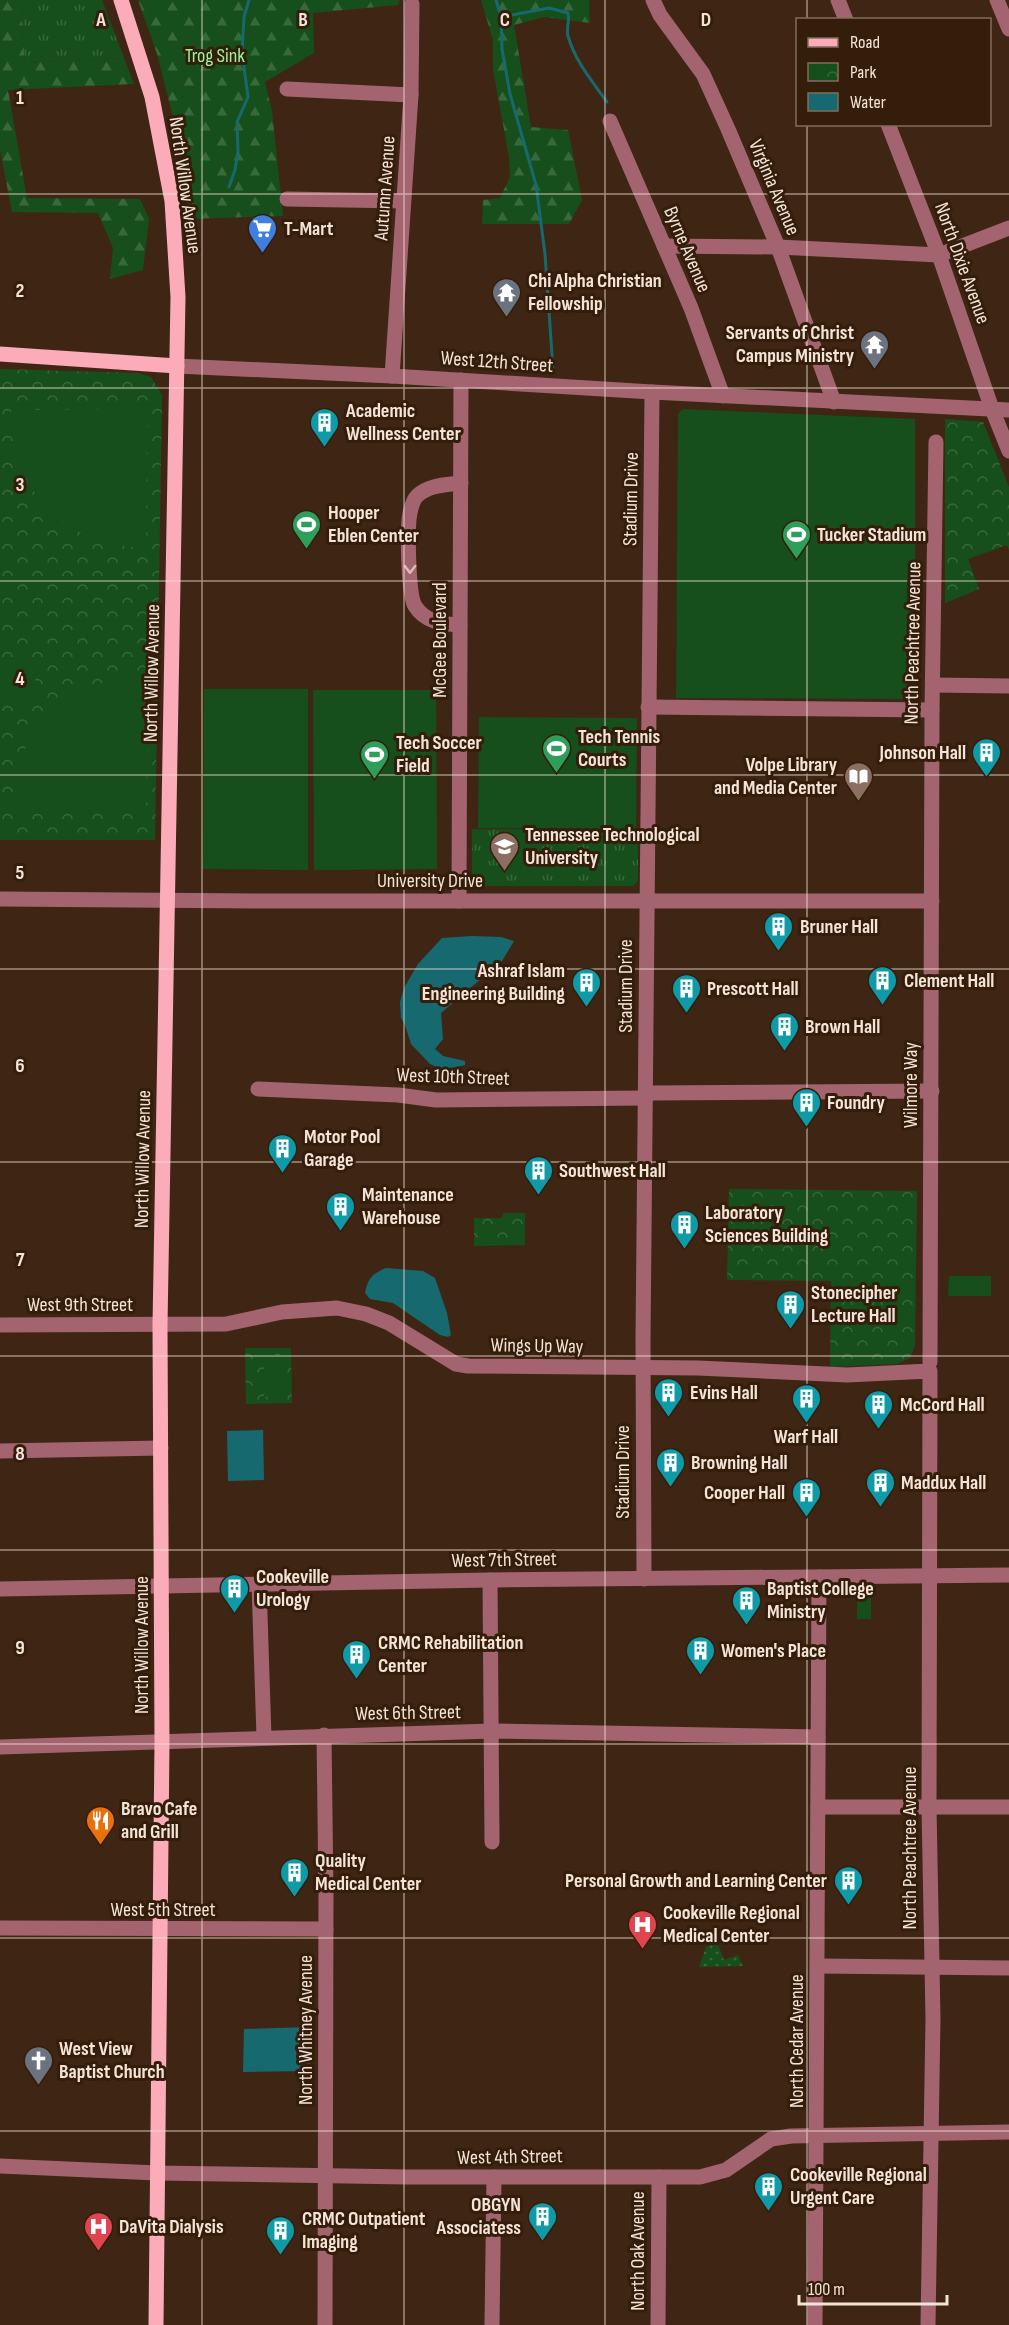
<svg xmlns="http://www.w3.org/2000/svg" width="1009" height="2325" font-family="'Sofia Sans Condensed',sans-serif">
<style>
.grass{fill:url(#grass-tufts)}
.forest{fill:url(#forest-firs)}
.park{fill:url(#park-crowns)}
.garden{fill:url(#garden-dots)}
.pitch{fill:#164f1b}
.water{fill:#166a6f}
.lines{fill:none;stroke-linecap:round;stroke-linejoin:round}
.stream{stroke:#166a6f;stroke-width:3}
.minor{stroke:#a3646f;stroke-width:15}
.major{stroke:#fbacb8;stroke-width:15}
.oneway{stroke:#dcbeb8}
.grid{fill:none;stroke:#f4e4d8;stroke-width:1.5;stroke-opacity:0.55}
.labels{text-anchor:middle;stroke-width:6;stroke-linejoin:round;paint-order:stroke}
.park-label{font-size:20px;fill:#97f79a;stroke:#341d0a}
.street-label{font-size:20px;fill:#f4e4d8;stroke:#341d0a}
.poi-label{font-size:20px;font-weight:bold;fill:#f4e4d8;stroke:#341d0a;text-anchor:start}
.grid-label{font-size:20px;text-anchor:middle;font-weight:bold;fill:#f4e4d8;stroke:#341d0a;stroke-width:6;stroke-linejoin:round;paint-order:stroke}
</style>
<defs>
<pattern id="grass-tufts" width="24" height="20" patternUnits="userSpaceOnUse" patternTransform="scale(1.5)"><rect width="24" height="20" fill="#164f1b"/><path d="M3 7l-1-3M5 7V3M7 7l1-3M15 17l-1-3M17 17v-4M19 17l1-3" fill="none" stroke="#38683b"/></pattern>
<pattern id="forest-firs" width="22" height="20" patternUnits="userSpaceOnUse" patternTransform="scale(1.5)"><rect width="22" height="20" fill="#164f1b"/><path d="M5 1l3.5 6h-7zM16 11l3.5 6h-7z" fill="#38683b"/></pattern>
<pattern id="park-crowns" width="20" height="18" patternUnits="userSpaceOnUse" patternTransform="scale(1.5)"><rect width="20" height="18" fill="#164f1b"/><path d="M2 6a3 3 0 1 1 6 0M12 15a3 3 0 1 1 6 0" fill="none" stroke="#38683b"/></pattern>
<pattern id="garden-dots" width="8" height="8" patternUnits="userSpaceOnUse" patternTransform="scale(1.5)"><rect width="8" height="8" fill="#164f1b"/><path d="M2 2h.1M6 6h.1" fill="none" stroke="#38683b" stroke-width="1.8" stroke-linecap="round"/></pattern>
</defs>
<rect width="100%" height="100%" fill="#3f2614"/>
<g class="grass">
<polygon points="26,0 102,0 124,58 25,63 21,17"/>
<polygon points="472,829 638,830 638,881 633,886 478,886 472,882"/>
</g>
<g class="forest">
<polygon points="0,0 26,0 21,17 25,63 124,58 134,84 8,90 27,198 140,199 149,219 143,270 110,279 113,248 98,213 12,212 0,150"/>
<polygon points="138,0 400,0 398,5 313,13 314,53 265,82 272,111 283,216 189,219 174,121 157,54"/>
<polygon points="481,0 589,0 590,23 544,17 514,25 531,127 568,130 582,200 569,224 482,224 483,200 500,198 510,177 509,157 493,69 493,40"/>
</g>
<g class="park">
<polygon points="0,369 138,373 151,377 162,395 155,840 0,840"/>
<polygon points="945,419 983,422 1009,487 1009,550 1007,545 968,559 979,589 945,603"/>
<polygon points="729,1189 917,1191 915,1345 910,1358 897,1364 830,1367 831,1281 727,1280"/>
<polygon points="503,1213 525,1213 525,1245 474,1246 474,1218 502,1218"/>
<polygon points="245,1348 291,1348 292,1403 246,1404"/>
</g>
<polygon class="garden" points="717,1943 724,1960 738,1955 743,1966 699,1967 706,1947"/>
<g class="pitch">
<path d="M139 409 147 419 146 548C63 545 13 492 11 410Z"/>
<polygon points="683,409 915,419 915,699 676,698 678,414"/>
<polygon points="0,661 35,661 36,702 0,703"/>
<path d="M149 677 146 803 137 812 13 807C13 727 71 675 149 677Z"/>
<polygon points="204,689 308,689 308,870 203,869"/>
<polygon points="313,690 436,690 437,869 314,870"/>
<polygon points="479,717 637,718 636,829 478,828"/>
<polygon points="949,1276 991,1276 991,1296 948,1296"/>
<polygon points="264,1355 286,1355 287,1397 264,1397"/>
<rect x="857" y="1592" width="14" height="27"/>
</g>
<g class="water">
<polygon points="472,936 501,937 514,941 502,961 441,1013 443,1039 435,1049 443,1056 465,1061 465,1065 445,1070 430,1064 411,1044 405,1025 401,1018 400,1002 404,988 418,964 442,938"/>
<path d="M386 1268 423 1271 435 1278 447 1313 451 1335 448 1337 440 1335 393 1303 370 1299 365 1293C368 1278 372 1274 386 1268Z"/>
<polygon points="263,1430 264,1480 228,1481 227,1431"/>
<polygon points="310,2027 310,2071 243,2072 244,2029"/>
</g>
<g class="lines">
<g class="stream">
<path d="M496 0 501 17 549 8 568 13C570 21 566 27 568 36 575 61 592 81 607 102"/>
<polyline points="501,17 502,49 510,94 536,185 545,254 553,369"/>
<polyline points="229,187 235,170 238,151 237,122 248,97 242,52 244,17 249,0"/>
</g>
<g class="minor">
<polyline points="653,0 660,15 703,74 728,129 778,247 834,402"/>
<polyline points="838,0 846,20"/>
<polyline points="997,0 1009,29"/>
<polyline points="287,89 411,95"/>
<polyline points="610,121 691,308 723,396"/>
<polyline points="888,124 939,255 992,409 1009,451"/>
<polyline points="287,199 403,201"/>
<polyline points="664,246 778,247 939,255 1009,228"/>
<polyline points="177,366 392,376 652,392 1009,410"/>
<polyline points="392,376 411,95 412,4"/>
<path d="M460 625C442 624 425 622 415 606 408 595 407 527 410 513 411 508 413 500 417 496 428 485 445 485 461 483"/>
<polyline points="933,685 1009,686"/>
<polyline points="648,707 932,710"/>
<polyline points="0,899 258,901 932,901"/>
<polyline points="459,901 461,380"/>
<polyline points="258,1089 398,1095 436,1100 646,1098"/>
<polyline points="651,1093 932,1091"/>
<polyline points="0,1325 226,1324 282,1312 337,1308 366,1314 389,1323 456,1364 468,1366 698,1368 847,1375 930,1371 929,1807 933,2018 928,2325"/>
<polyline points="930,1362 932,710 936,442"/>
<polyline points="0,1451 161,1448"/>
<polyline points="644,1579 643,1339 652,392"/>
<polyline points="490,1580 492,1842"/>
<polyline points="259,1584 264,1737"/>
<polyline points="0,1589 490,1580 1009,1575"/>
<polyline points="324,1735 326,1894 325,2325"/>
<polyline points="0,1747 492,1731 818,1737"/>
<polyline points="818,1807 1009,1807"/>
<polyline points="0,1928 326,1929"/>
<polyline points="818,1966 1009,1968"/>
<polyline points="0,2166 157,2173 408,2177 700,2177 726,2170 771,2139 791,2136 1009,2132"/>
<polyline points="492,2325 494,2177"/>
<polyline points="658,2325 659,2177"/>
<polyline points="815,2325 819,1577"/>
</g>
<g class="major">
<polyline points="121,0 152,97 172,201 178,297 160,1325 162,1742 156,2325"/>
<polyline points="0,354 177,366"/>
</g>
</g>
<defs><path id="oneway-chevron" d="M-2-3.5L2.5 0L-2 3.5" fill="none" stroke-width="1.6" stroke-linecap="round" stroke-linejoin="round" transform="scale(1.5)"/></defs>
<use class="oneway" href="#oneway-chevron" transform="translate(410 569) rotate(90)"/>
<path class="grid" d="M202 0V2325M404 0V2325M605 0V2325M807 0V20M807 124V2325M0 194H1009M0 388H1009M0 581H1009M0 775H1009M0 969H1009M0 1162H1009M0 1356H1009M0 1550H1009M0 1744H1009M0 1938H1009M0 2131H1009"/>
<defs>
<symbol id="supermarket-pin" viewBox="-11 -11 22 30"><path d="M0 17L-7.5 6A9.5 9.5 0 1 1 7.5 6Z" fill="#3f7fe0" stroke="#341d0a"/><path d="M-6-5.5h2.5l.6 2H6L4.5 2H-2.5L-4.4-4H-6ZM-1.5 3.2a1.3 1.3 0 1 0 .1 0ZM3 3.2a1.3 1.3 0 1 0 .1 0Z" fill="#fff"/></symbol>
<symbol id="temple-pin" viewBox="-11 -11 22 30"><path d="M0 17L-7.5 6A9.5 9.5 0 1 1 7.5 6Z" fill="#6b7280" stroke="#341d0a"/><path d="M0-6L5-2H3V0L6.5 2.5H4V6H1.5V3h-3V6H-4V2.5H-6.5L-3 0V-2H-5Z" fill="#fff"/></symbol>
<symbol id="building-pin" viewBox="-11 -11 22 30"><path d="M0 17L-7.5 6A9.5 9.5 0 1 1 7.5 6Z" fill="#0f9aa8" stroke="#341d0a"/><path d="M-4-6H4V6H1V3H-1V6H-4ZM-2.5-4.3h1.7v1.8h-1.7ZM.8-4.3h1.7v1.8H.8ZM-2.5-1h1.7V.8h-1.7ZM.8-1h1.7V.8H.8Z" fill="#fff"/></symbol>
<symbol id="stadium-pin" viewBox="-11 -11 22 30"><path d="M0 17L-7.5 6A9.5 9.5 0 1 1 7.5 6Z" fill="#2e9e5b" stroke="#341d0a"/><path d="M0-5a6.5 5 0 1 0 0 10a6.5 5 0 1 0 0-10ZM-3.5-1.8h7v3.6h-7Z" fill="#fff"/></symbol>
<symbol id="library-pin" viewBox="-11 -11 22 30"><path d="M0 17L-7.5 6A9.5 9.5 0 1 1 7.5 6Z" fill="#8d6e63" stroke="#341d0a"/><path d="M-6-4Q-3-5.5-.7-3.5V5Q-3 3-6 4ZM6-4Q3-5.5 .7-3.5V5Q3 3 6 4Z" fill="#fff"/></symbol>
<symbol id="university-pin" viewBox="-11 -11 22 30"><path d="M0 17L-7.5 6A9.5 9.5 0 1 1 7.5 6Z" fill="#8d6e63" stroke="#341d0a"/><path d="M0-5L7-2L0 1L-7-2ZM-4 1L0 2.5L4 1V4Q0 6-4 4Z" fill="#fff"/></symbol>
<symbol id="restaurant-pin" viewBox="-11 -11 22 30"><path d="M0 17L-7.5 6A9.5 9.5 0 1 1 7.5 6Z" fill="#e8710a" stroke="#341d0a"/><path d="M-5-6h1v4h1v-4h1v4h1v-4h1v5L-1.5 .5V6h-2V.5L-5-1ZM5-6V6H3V1.5H1.5Q1.5-4 5-6Z" fill="#fff"/></symbol>
<symbol id="hospital-pin" viewBox="-11 -11 22 30"><path d="M0 17L-7.5 6A9.5 9.5 0 1 1 7.5 6Z" fill="#e0444e" stroke="#341d0a"/><path d="M-5-5h3v3.5h4V-5h3V5h-3V1.5h-4V5h-3Z" fill="#fff"/></symbol>
<symbol id="church-pin" viewBox="-11 -11 22 30"><path d="M0 17L-7.5 6A9.5 9.5 0 1 1 7.5 6Z" fill="#6b7280" stroke="#341d0a"/><path d="M-1.2-6h2.4v3.5h3.3v2.4h-3.3V6h-2.4V-.1h-3.3v-2.4h3.3Z" fill="#fff"/></symbol>
</defs>
<g fill-rule="evenodd">
<use href="#supermarket-pin" x="246" y="212" width="33" height="45"/>
<use href="#temple-pin" x="490" y="276" width="33" height="45"/>
<use href="#temple-pin" x="858" y="328" width="33" height="45"/>
<use href="#building-pin" x="308" y="406" width="33" height="45"/>
<use href="#stadium-pin" x="290" y="508" width="33" height="45"/>
<use href="#stadium-pin" x="780" y="518" width="33" height="45"/>
<use href="#stadium-pin" x="540" y="732" width="33" height="45"/>
<use href="#building-pin" x="970" y="736" width="33" height="45"/>
<use href="#stadium-pin" x="358" y="738" width="33" height="45"/>
<use href="#library-pin" x="842" y="760" width="33" height="45"/>
<use href="#university-pin" x="488" y="830" width="33" height="45"/>
<use href="#building-pin" x="762" y="910" width="33" height="45"/>
<use href="#building-pin" x="866" y="964" width="33" height="45"/>
<use href="#building-pin" x="570" y="966" width="33" height="45"/>
<use href="#building-pin" x="670" y="972" width="33" height="45"/>
<use href="#building-pin" x="768" y="1010" width="33" height="45"/>
<use href="#building-pin" x="790" y="1086" width="33" height="45"/>
<use href="#building-pin" x="266" y="1132" width="33" height="45"/>
<use href="#building-pin" x="522" y="1154" width="33" height="45"/>
<use href="#building-pin" x="324" y="1190" width="33" height="45"/>
<use href="#building-pin" x="668" y="1208" width="33" height="45"/>
<use href="#building-pin" x="774" y="1288" width="33" height="45"/>
<use href="#building-pin" x="652" y="1376" width="33" height="45"/>
<use href="#building-pin" x="790" y="1382" width="33" height="45"/>
<use href="#building-pin" x="862" y="1388" width="33" height="45"/>
<use href="#building-pin" x="654" y="1446" width="33" height="45"/>
<use href="#building-pin" x="864" y="1466" width="33" height="45"/>
<use href="#building-pin" x="790" y="1476" width="33" height="45"/>
<use href="#building-pin" x="218" y="1572" width="33" height="45"/>
<use href="#building-pin" x="730" y="1584" width="33" height="45"/>
<use href="#building-pin" x="684" y="1634" width="33" height="45"/>
<use href="#building-pin" x="340" y="1638" width="33" height="45"/>
<use href="#restaurant-pin" x="84" y="1804" width="33" height="45"/>
<use href="#building-pin" x="278" y="1856" width="33" height="45"/>
<use href="#building-pin" x="832" y="1864" width="33" height="45"/>
<use href="#hospital-pin" x="626" y="1908" width="33" height="45"/>
<use href="#church-pin" x="22" y="2044" width="33" height="45"/>
<use href="#building-pin" x="752" y="2170" width="33" height="45"/>
<use href="#building-pin" x="526" y="2200" width="33" height="45"/>
<use href="#hospital-pin" x="82" y="2210" width="33" height="45"/>
<use href="#building-pin" x="264" y="2214" width="33" height="45"/>
</g>
<g class="labels">
<g class="park-label">
<text x="215" y="62">Trog Sink</text>
</g>
<g class="street-label">
<text transform="translate(186 185) rotate(82)" y="7">North Willow Avenue</text>
<text transform="translate(775 187) rotate(67)" y="7">Virginia Avenue</text>
<text transform="translate(384 188) rotate(-86)" y="7">Autumn Avenue</text>
<text transform="translate(688 249) rotate(67)" y="7">Byrne Avenue</text>
<text transform="translate(963 263) rotate(70)" y="7">North Dixie Avenue</text>
<text transform="translate(497 361) rotate(4)" y="7">West 12th Street</text>
<text transform="translate(630 499) rotate(-89)" y="7">Stadium Drive</text>
<text transform="translate(439 640) rotate(-90)" y="7">McGee Boulevard</text>
<text transform="translate(912 643) rotate(-89)" y="7">North Peachtree Avenue</text>
<text transform="translate(151 673) rotate(-89)" y="7">North Willow Avenue</text>
<text x="430" y="887">University Drive</text>
<text transform="translate(625 986) rotate(-90)" y="7">Stadium Drive</text>
<text transform="translate(453 1076) rotate(2)" y="7">West 10th Street</text>
<text transform="translate(910 1085) rotate(-90)" y="7">Wilmore Way</text>
<text transform="translate(142 1159) rotate(-89)" y="7">North Willow Avenue</text>
<text x="80" y="1311">West 9th Street</text>
<text transform="translate(537 1345) rotate(1)" y="7">Wings Up Way</text>
<text transform="translate(622 1472) rotate(-90)" y="7">Stadium Drive</text>
<text transform="translate(504 1559) rotate(-1)" y="7">West 7th Street</text>
<text transform="translate(141 1645) rotate(-90)" y="7">North Willow Avenue</text>
<text transform="translate(408 1712) rotate(-1)" y="7">West 6th Street</text>
<text transform="translate(909 1848) rotate(-90)" y="7">North Peachtree Avenue</text>
<text x="163" y="1916">West 5th Street</text>
<text transform="translate(305 2030) rotate(-90)" y="7">North Whitney Avenue</text>
<text transform="translate(796 2041) rotate(-90)" y="7">North Cedar Avenue</text>
<text transform="translate(510 2156) rotate(-1)" y="7">West 4th Street</text>
<text transform="translate(637 2251) rotate(-90)" y="7">North Oak Avenue</text>
</g>
<g class="poi-label">
<text x="284" y="235">T-Mart</text>
<text x="528" y="287">Chi Alpha Christian<tspan x="528" dy="23">Fellowship</tspan></text>
<text x="854" y="339" text-anchor="end">Servants of Christ<tspan x="854" dy="23">Campus Ministry</tspan></text>
<text x="346" y="417">Academic<tspan x="346" dy="23">Wellness Center</tspan></text>
<text x="328" y="519">Hooper<tspan x="328" dy="23">Eblen Center</tspan></text>
<text x="817" y="541">Tucker Stadium</text>
<text x="578" y="743">Tech Tennis<tspan x="578" dy="23">Courts</tspan></text>
<text x="396" y="749">Tech Soccer<tspan x="396" dy="23">Field</tspan></text>
<text x="966" y="759" text-anchor="end">Johnson Hall</text>
<text x="837" y="771" text-anchor="end">Volpe Library<tspan x="837" dy="23">and Media Center</tspan></text>
<text x="525" y="841">Tennessee Technological<tspan x="525" dy="23">University</tspan></text>
<text x="800" y="933">Bruner Hall</text>
<text x="565" y="977" text-anchor="end">Ashraf Islam<tspan x="565" dy="23">Engineering Building</tspan></text>
<text x="904" y="987">Clement Hall</text>
<text x="707" y="995">Prescott Hall</text>
<text x="805" y="1033">Brown Hall</text>
<text x="827" y="1109">Foundry</text>
<text x="304" y="1143">Motor Pool<tspan x="304" dy="23">Garage</tspan></text>
<text x="559" y="1177">Southwest Hall</text>
<text x="362" y="1201">Maintenance<tspan x="362" dy="23">Warehouse</tspan></text>
<text x="705" y="1219">Laboratory<tspan x="705" dy="23">Sciences Building</tspan></text>
<text x="811" y="1299">Stonecipher<tspan x="811" dy="23">Lecture Hall</tspan></text>
<text x="690" y="1399">Evins Hall</text>
<text x="900" y="1411">McCord Hall</text>
<text x="806" y="1443" text-anchor="middle">Warf Hall</text>
<text x="691" y="1469">Browning Hall</text>
<text x="901" y="1489">Maddux Hall</text>
<text x="785" y="1499" text-anchor="end">Cooper Hall</text>
<text x="256" y="1583">Cookeville<tspan x="256" dy="23">Urology</tspan></text>
<text x="767" y="1595">Baptist College<tspan x="767" dy="23">Ministry</tspan></text>
<text x="378" y="1649">CRMC Rehabilitation<tspan x="378" dy="23">Center</tspan></text>
<text x="721" y="1657">Women's Place</text>
<text x="121" y="1815">Bravo Cafe<tspan x="121" dy="23">and Grill</tspan></text>
<text x="315" y="1867">Quality<tspan x="315" dy="23">Medical Center</tspan></text>
<text x="827" y="1887" text-anchor="end">Personal Growth and Learning Center</text>
<text x="663" y="1919">Cookeville Regional<tspan x="663" dy="23">Medical Center</tspan></text>
<text x="59" y="2055">West View<tspan x="59" dy="23">Baptist Church</tspan></text>
<text x="790" y="2181">Cookeville Regional<tspan x="790" dy="23">Urgent Care</tspan></text>
<text x="521" y="2211" text-anchor="end">OBGYN<tspan x="521" dy="23">Associatess</tspan></text>
<text x="302" y="2225">CRMC Outpatient<tspan x="302" dy="23">Imaging</tspan></text>
<text x="119" y="2233">DaVita Dialysis</text>
</g>
</g>
<g class="grid-label">
<text x="101" y="26">A</text>
<text x="303" y="26">B</text>
<text x="505" y="26">C</text>
<text x="706" y="26">D</text>
<text x="20" y="104">1</text>
<text x="20" y="297">2</text>
<text x="20" y="491">3</text>
<text x="20" y="685">4</text>
<text x="20" y="879">5</text>
<text x="20" y="1072">6</text>
<text x="20" y="1266">7</text>
<text x="20" y="1460">8</text>
<text x="20" y="1654">9</text>
</g>
<rect x="796" y="18" width="195" height="108" fill="#341d0a" stroke="#816d5c" stroke-width="1.5"/>
<rect x="808" y="38" width="30" height="9" fill="#fbacb8" stroke="#816d5c" stroke-width="1.5"/>
<text x="850" y="48" font-size="18" fill="#f4e4d8">Road</text>
<rect x="808" y="63" width="30" height="18" fill="url(#park-crowns)" stroke="#816d5c" stroke-width="1.5"/>
<text x="850" y="78" font-size="18" fill="#f4e4d8">Park</text>
<rect x="808" y="93" width="30" height="18" fill="#166a6f" stroke="#816d5c" stroke-width="1.5"/>
<text x="850" y="108" font-size="18" fill="#f4e4d8">Water</text>
<path d="M799 2295v9h148v-9" fill="none" stroke="#f4e4d8" stroke-width="3"/>
<text x="808" y="2295" font-size="18" fill="#f4e4d8" stroke="#341d0a" stroke-width="4.5" paint-order="stroke">100 m</text>
</svg>
